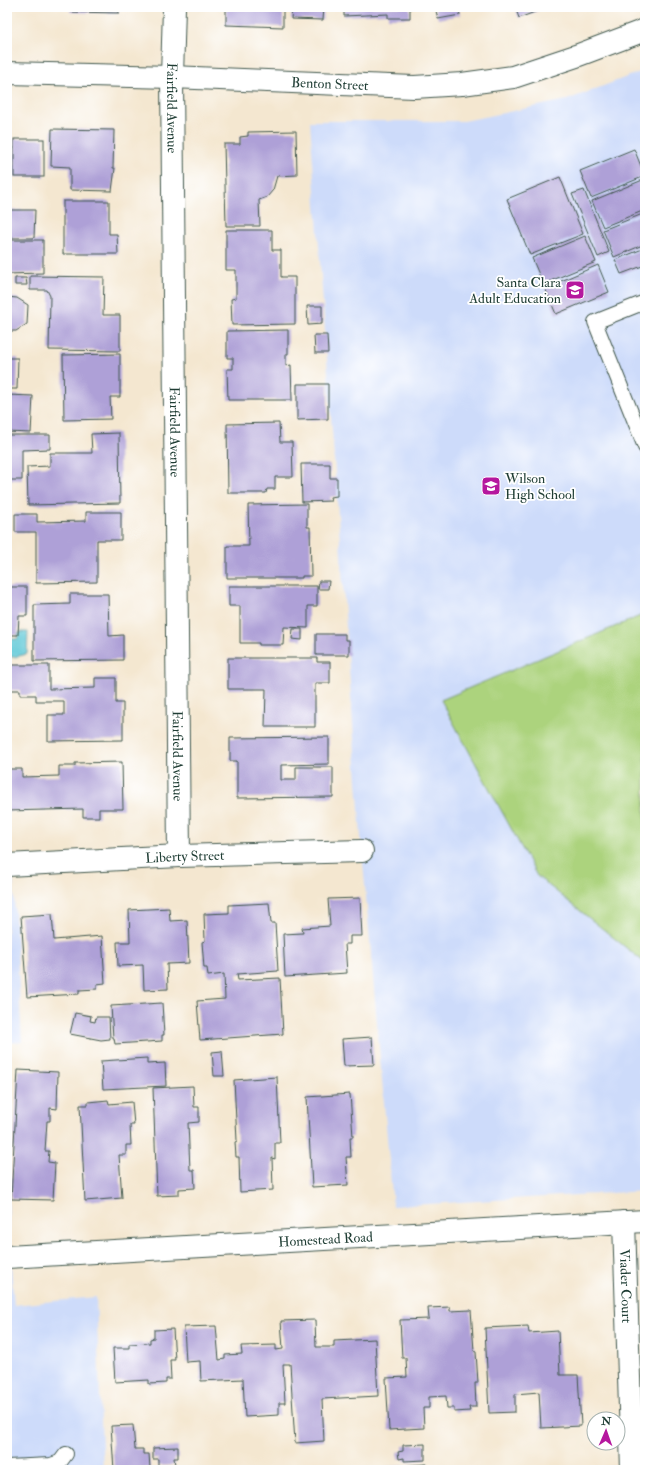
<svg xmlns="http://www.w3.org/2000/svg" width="652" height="1477" font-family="'IM FELL Double Pica',serif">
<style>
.built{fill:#cddbfa}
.green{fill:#acd37d;stroke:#668858}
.water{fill:#5cc7d6;stroke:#3e8285}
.building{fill:#aea0d7}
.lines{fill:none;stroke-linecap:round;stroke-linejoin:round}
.service-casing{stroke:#3f564b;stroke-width:16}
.minor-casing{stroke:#3f564b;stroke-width:24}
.secondary-casing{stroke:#3f564b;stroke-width:24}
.service{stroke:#fff;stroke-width:14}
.minor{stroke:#fff;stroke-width:22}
.secondary{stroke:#fff;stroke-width:22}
.labels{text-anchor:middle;stroke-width:3.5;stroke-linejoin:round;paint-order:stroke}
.street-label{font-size:14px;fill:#1f3d34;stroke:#fff}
.poi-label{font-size:14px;fill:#1f3d34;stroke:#fff;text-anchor:end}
</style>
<rect width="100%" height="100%" fill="#fff"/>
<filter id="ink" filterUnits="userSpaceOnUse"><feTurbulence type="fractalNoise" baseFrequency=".025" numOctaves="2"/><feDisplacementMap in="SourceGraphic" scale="8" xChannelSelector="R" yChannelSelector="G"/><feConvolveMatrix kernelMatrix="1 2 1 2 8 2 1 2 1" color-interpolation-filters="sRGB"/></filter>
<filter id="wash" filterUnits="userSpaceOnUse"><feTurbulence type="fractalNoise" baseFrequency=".012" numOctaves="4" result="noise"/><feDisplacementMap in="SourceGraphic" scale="16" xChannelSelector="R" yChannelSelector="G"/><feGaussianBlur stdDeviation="0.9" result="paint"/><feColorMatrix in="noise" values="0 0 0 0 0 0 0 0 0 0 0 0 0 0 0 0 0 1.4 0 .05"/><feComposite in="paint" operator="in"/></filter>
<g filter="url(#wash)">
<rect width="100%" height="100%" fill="#f4e7d0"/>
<g class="built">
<polygon points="645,70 645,1191 393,1206 362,851 310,121 464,121 567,100"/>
<polygon points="7,876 13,876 22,1042 7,1043"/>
<polygon points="7,1127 9,1238 14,1305 96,1297 103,1470 7,1470"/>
</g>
<polygon class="green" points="645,614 645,963 537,876 441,700"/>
<polygon class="water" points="20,632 28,632 27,654 15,657 7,657 7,639 17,639"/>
<g id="blocks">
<g class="building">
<polygon points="70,7 119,7 119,13 70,12"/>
<polygon points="226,7 283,7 283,27 226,25"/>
<polygon points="292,7 324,7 323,20 291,19"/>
<polygon points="344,7 410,7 410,18 388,18 388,14 344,16"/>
<polygon points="435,7 465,7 465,8 459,9 460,15 438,19"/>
<polygon points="515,7 548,7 519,18"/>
<polygon points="52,129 114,130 113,168 115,168 112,191 70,190 70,167 51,166"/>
<polygon points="296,131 297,175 277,176 273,190 267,197 259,200 260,226 226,226 224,144 240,144 240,137 248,136 248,132"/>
<rect x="14" y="139" width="30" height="38"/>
<polygon points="634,149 645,176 591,198 580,171"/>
<polygon points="560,177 583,234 530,255 507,199"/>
<polygon points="645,179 645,210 603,227 592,201"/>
<polygon points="584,190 609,252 598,257 572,194"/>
<polygon points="63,201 109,201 109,234 117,234 118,254 63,254"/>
<polygon points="7,210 35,210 34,238 7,238"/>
<polygon points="645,213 645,244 614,257 603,230"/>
<polygon points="226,230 272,230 272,250 281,250 281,277 295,277 295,324 232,325 231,299 236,298 236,270 226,270"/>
<polygon points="585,236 596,262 543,284 532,258"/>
<polygon points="7,240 43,240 43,273 7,274"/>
<polygon points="645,248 645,265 621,274 615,260"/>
<polygon points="598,265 609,292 556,314 545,288"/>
<polygon points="30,276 104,277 103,315 120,315 120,351 49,350 50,296 47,290 30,290"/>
<polygon points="15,278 26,278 27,285 15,285"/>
<polygon points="7,297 17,298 28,305 27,324 16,331 7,331"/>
<polygon points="307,306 322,306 322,324 308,325"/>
<polygon points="288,330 288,354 286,354 286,366 291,365 292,400 228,400 227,369 233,369 233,358 227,358 227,331"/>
<polygon points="314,335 327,335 328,353 315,353"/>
<polygon points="120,354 120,397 110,397 111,419 64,420 63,355"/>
<polygon points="7,358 18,358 17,389 7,389"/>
<polygon points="297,384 328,384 328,419 297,420"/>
<polygon points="7,395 33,396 31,433 7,432"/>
<polygon points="279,423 280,442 292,442 293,477 275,477 275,489 267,489 266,493 228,493 227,424"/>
<polygon points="119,433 120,503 28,505 27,467 50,466 50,453 92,453 91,434"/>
<polygon points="7,435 50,435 50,449 22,450 22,480 7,480"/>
<polygon points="301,464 330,464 330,478 337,478 337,496 330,497 331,501 302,502"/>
<polygon points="307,504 307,527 310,527 311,576 302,576 302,578 227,578 227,546 249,546 248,505"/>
<polygon points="86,512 121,512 121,540 97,540 97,582 36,583 36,532 15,532 15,514 37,514 37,522 86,521"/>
<polygon points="319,581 329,581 328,589 318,589"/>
<polygon points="229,586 317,586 317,606 308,606 308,628 284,627 283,645 259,645 259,643 240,643 240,606 229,606"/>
<polygon points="7,587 27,587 27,616 19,616 18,635 7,635"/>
<polygon points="70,594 108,594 109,636 123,635 123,660 34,661 34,605 70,604"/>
<polygon points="293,629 302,629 302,640 292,639"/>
<polygon points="316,634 345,634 345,640 349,640 349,655 316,655"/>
<polygon points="228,658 317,658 317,662 330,662 330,683 315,683 315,727 265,727 266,689 228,689"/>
<polygon points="7,665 49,665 49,689 95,688 95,678 116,678 116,703 123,703 123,740 48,741 48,715 64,715 64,701 36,701 36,695 20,695 20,690 7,690"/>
<polygon points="329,737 329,764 281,765 281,780 296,780 296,767 333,767 333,797 237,798 237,761 230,761 230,738"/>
<polygon points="122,762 123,809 99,809 99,817 83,817 83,809 7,811 7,769 22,769 22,777 59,776 59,766 75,766 75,763"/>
<polygon points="360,898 362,936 350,936 350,944 345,944 347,973 285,977 283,934 303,933 302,928 330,926 328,899"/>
<polygon points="269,903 271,923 275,923 278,971 237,974 238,980 280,978 283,1034 200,1040 197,1001 225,999 224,974 208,976 207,968 204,968 202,942 205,941 204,914 229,913 229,905"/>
<polygon points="169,908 170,921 187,920 189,963 167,964 168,989 144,990 143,965 118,966 117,942 130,942 129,910"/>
<polygon points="52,914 54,940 102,936 105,983 97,984 97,989 79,990 79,994 27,997 21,916"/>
<polygon points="162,1003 164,1035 162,1035 162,1041 115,1044 114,1038 113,1038 111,1006"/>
<polygon points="75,1013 91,1016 90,1021 95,1022 96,1017 109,1017 110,1039 101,1040 70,1034"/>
<polygon points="372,1037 374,1065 344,1066 342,1039"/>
<polygon points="222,1051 224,1076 214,1076 212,1052"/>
<polygon points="147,1058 147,1064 165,1063 166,1086 103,1089 101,1061"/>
<polygon points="18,1070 58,1072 57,1109 50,1108 50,1121 47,1121 45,1151 49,1151 48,1162 55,1163 53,1200 11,1199"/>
<polygon points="277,1077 280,1143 275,1143 275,1159 272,1158 273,1190 240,1192 239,1157 236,1157 235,1142 237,1141 234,1080"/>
<polygon points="193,1086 194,1107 199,1107 199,1122 188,1123 190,1170 194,1170 195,1188 179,1189 179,1195 157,1196 153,1088"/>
<polygon points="350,1094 353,1137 350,1137 351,1157 346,1157 348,1185 312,1187 307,1097"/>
<polygon points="108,1100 109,1104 132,1102 134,1125 130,1125 131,1145 126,1145 126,1155 119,1155 122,1198 85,1201 80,1105 88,1105 88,1102"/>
<polygon points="450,1307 450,1311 471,1310 474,1351 476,1352 478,1383 475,1383 476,1407 469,1407 470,1411 454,1412 454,1408 447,1408 446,1396 429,1397 429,1408 423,1408 424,1428 389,1430 386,1378 407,1377 406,1358 402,1358 400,1320 429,1319 428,1308"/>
<polygon points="315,1320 316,1347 334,1347 334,1341 375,1339 378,1396 322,1399 324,1441 295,1443 290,1364 283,1364 285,1403 279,1403 279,1415 245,1417 243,1379 201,1381 200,1361 186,1362 184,1327 216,1326 219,1360 225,1359 225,1355 242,1354 241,1346 276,1345 276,1350 283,1349 281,1321"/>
<polygon points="528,1326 529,1333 558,1331 560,1375 578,1375 581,1426 541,1428 539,1392 515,1394 515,1412 489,1413 485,1328"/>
<polygon points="173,1329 175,1360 170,1360 171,1379 166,1379 166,1383 149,1384 149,1380 115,1382 113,1348 129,1348 129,1344 150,1343 150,1339 154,1338 154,1330"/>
<polygon points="133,1425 135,1449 143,1449 143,1454 149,1454 150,1468 114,1470 111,1426"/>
<polygon points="425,1444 425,1460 404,1461 404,1458 399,1459 398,1452 403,1451 403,1445"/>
<polygon points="178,1447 178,1458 174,1458 175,1465 158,1466 158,1459 153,1459 153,1448"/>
<polygon points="427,1464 427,1470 385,1470 385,1467"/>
</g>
</g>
</g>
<g filter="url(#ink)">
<use href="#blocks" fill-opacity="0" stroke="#3f564b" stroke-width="1"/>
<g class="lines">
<defs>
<g id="service">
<polyline points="645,302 595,322 645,447"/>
<polyline points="7,1467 51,1465 60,1462 66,1454"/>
</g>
<g id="minor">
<path id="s1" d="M174 7 172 77 179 856"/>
<path id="s2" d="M7 865 179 856 362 851"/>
<path id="s3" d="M624 1222 632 1470"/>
</g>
<g id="secondary">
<path id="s4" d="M7 73 172 77 414 87 462 84 513 77 576 56 645 30"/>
<path id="s5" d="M7 1257 645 1221"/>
</g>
</defs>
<use href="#service" class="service-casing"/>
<use href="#minor" class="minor-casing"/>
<use href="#secondary" class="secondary-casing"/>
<use href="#service" class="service"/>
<use href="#minor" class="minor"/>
<use href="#secondary" class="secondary"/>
</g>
</g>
<defs>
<symbol id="school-square" viewBox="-11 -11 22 22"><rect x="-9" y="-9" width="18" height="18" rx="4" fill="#b5179e" stroke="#fff"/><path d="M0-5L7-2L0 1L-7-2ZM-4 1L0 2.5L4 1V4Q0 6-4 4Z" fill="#fff"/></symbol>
</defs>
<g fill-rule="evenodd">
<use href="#school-square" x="564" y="279" width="22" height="22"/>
<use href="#school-square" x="480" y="475" width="22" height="22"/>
</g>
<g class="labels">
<g class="street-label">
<text dy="5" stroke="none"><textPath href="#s4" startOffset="323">Benton Street</textPath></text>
<text dy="5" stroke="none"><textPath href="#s1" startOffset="101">Fairfield Avenue</textPath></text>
<text dy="5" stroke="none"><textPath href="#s1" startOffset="425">Fairfield Avenue</textPath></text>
<text dy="5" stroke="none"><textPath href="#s1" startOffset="749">Fairfield Avenue</textPath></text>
<text dy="5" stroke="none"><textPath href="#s2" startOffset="178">Liberty Street</textPath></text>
<text dy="5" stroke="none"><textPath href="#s5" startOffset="319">Homestead Road</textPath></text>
<text dy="5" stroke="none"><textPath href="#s3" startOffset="64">Viader Court</textPath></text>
</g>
<g class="poi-label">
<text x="561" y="287">Santa Clara<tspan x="561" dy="16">Adult Education</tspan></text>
<text x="505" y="483" text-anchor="start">Wilson<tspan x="505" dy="16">High School</tspan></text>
</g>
</g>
<rect width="652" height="1477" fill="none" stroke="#fff" stroke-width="24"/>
<g transform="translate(606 1431) rotate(2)"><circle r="19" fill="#ffffff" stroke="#a5b1ae"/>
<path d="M0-3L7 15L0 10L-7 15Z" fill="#b5179e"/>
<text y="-6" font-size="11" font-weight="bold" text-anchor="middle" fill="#1f3d34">N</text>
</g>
</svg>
